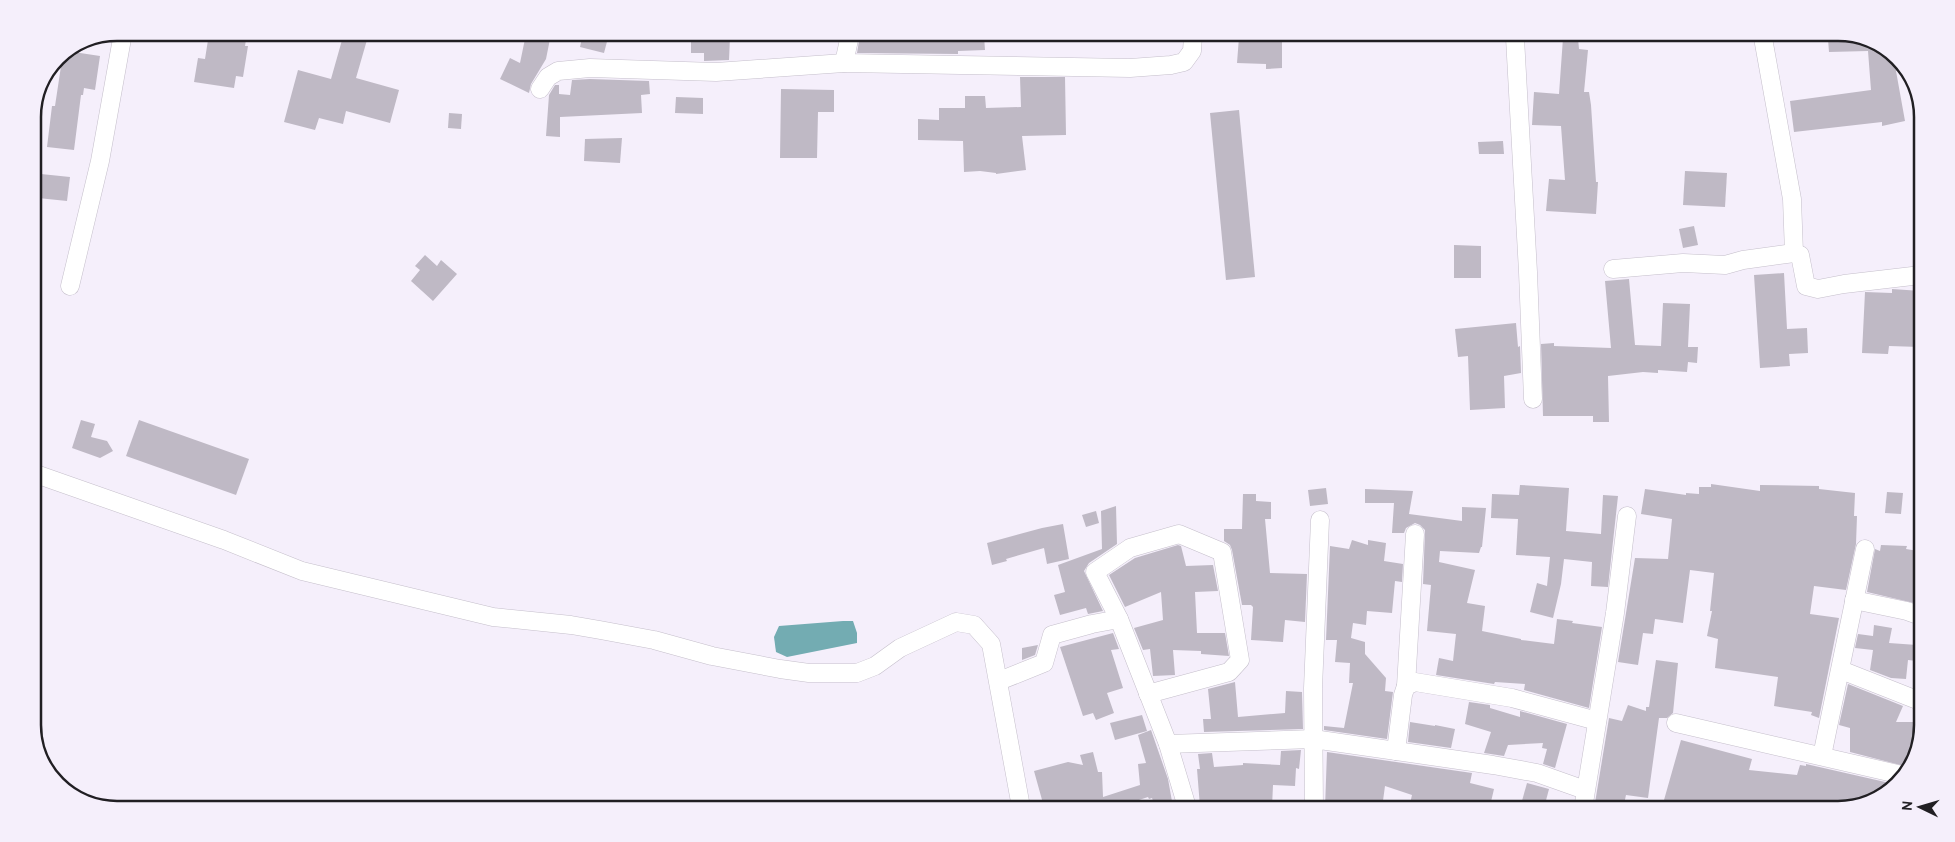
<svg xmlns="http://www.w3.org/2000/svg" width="1955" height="842" font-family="Overpass,sans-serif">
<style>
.water{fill:#73acb2}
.building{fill:#bfb9c5}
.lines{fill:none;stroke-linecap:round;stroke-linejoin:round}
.minor-casing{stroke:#c5bfcb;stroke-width:19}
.minor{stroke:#fff;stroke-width:18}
.rim{fill:none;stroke:#211f23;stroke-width:2.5}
</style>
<rect width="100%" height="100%" fill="#f5effb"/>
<polygon class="water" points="843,621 853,621 857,633 857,643 787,657 776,652 774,637 779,626"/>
<g class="building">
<polygon points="214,33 247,33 245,46 248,46 243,77 236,76 234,88 194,82 198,58 205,59 208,40 213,41"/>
<polygon points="344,33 369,33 356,78 399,90 390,123 346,111 343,124 319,118 315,130 284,122 298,70 331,79"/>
<polygon points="526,34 551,34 546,59 531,84 529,93 500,79 510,58 520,63"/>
<polygon points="583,34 609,34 604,53 580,47"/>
<polygon points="860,35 984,36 985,50 958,51 958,54 857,53"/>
<polygon points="705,36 730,37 729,60 704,61 704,53 691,53 691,40 705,40"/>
<polygon points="1239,37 1282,37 1282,68 1266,69 1266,64 1237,63"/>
<polygon points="1563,38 1578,38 1579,49 1588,50 1584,92 1589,92 1591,105 1596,182 1598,182 1596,214 1546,211 1549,179 1565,180 1561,126 1532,125 1534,92 1559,94"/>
<polygon points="1828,39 1870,39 1905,66 1907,70 1896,71 1905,121 1882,126 1882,122 1794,132 1790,101 1871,90 1868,51 1829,52"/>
<polygon points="67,51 100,56 95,90 84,88 83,95 81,95 74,150 47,147 52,106 55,106 63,53"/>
<polygon points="1020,77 1065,77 1066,135 1022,136 1026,170 996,174 996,173 980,171 964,172 963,141 918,140 918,119 939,120 939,108 965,108 965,96 985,96 986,108 1021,107"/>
<polygon points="590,79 649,81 650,94 641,95 642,113 560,117 560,137 546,136 549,95 555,85 559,85 559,94 570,95 572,80"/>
<polygon points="781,89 834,90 834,112 818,112 817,158 780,158"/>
<polygon points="676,97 703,98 703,114 675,113"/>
<polygon points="1239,110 1255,277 1226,280 1210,113"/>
<polygon points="449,113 462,114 461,129 448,128"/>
<polygon points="622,138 620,163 584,161 585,139"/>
<polygon points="1503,141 1504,154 1479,154 1478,142"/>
<polygon points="1685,171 1727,173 1725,207 1683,205"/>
<polygon points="41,174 70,177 67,201 38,198"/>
<polygon points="1694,226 1698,245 1683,248 1679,229"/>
<polygon points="1454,245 1481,246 1481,278 1454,278"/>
<polygon points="425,255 437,266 441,260 457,274 433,301 411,281 420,270 415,266"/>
<polygon points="1784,273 1787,329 1807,328 1808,353 1789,354 1790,366 1760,368 1754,275"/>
<polygon points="1629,279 1635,345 1661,346 1663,303 1690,304 1688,347 1698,347 1697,363 1688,362 1687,372 1658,370 1658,373 1643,372 1608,376 1609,422 1593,422 1593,416 1543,416 1541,344 1554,343 1554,346 1611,348 1605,281"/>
<polygon points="1892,289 1921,291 1920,347 1889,346 1888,354 1862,353 1865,292 1892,293"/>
<polygon points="1516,323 1518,347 1520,346 1521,373 1504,376 1505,408 1470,410 1468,356 1458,357 1455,329"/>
<polygon points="81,420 95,424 91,437 107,441 113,451 100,458 72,448"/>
<polygon points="139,420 249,459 236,495 126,456"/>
<polygon points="1711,484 1760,491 1760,485 1819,486 1819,489 1855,493 1854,516 1857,516 1856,544 1846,590 1814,586 1810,614 1839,618 1819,718 1811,715 1812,712 1774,706 1778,677 1715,668 1718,639 1707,636 1712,611 1710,611 1714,573 1690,570 1683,623 1655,619 1653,634 1643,633 1638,665 1618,662 1635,558 1668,559 1672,519 1641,514 1645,489 1686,495 1686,493 1699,494 1699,487 1711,487"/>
<polygon points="1520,485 1569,488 1566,531 1601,534 1603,495 1618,496 1608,587 1591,586 1592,562 1564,559 1561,584 1553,618 1530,612 1537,583 1547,586 1550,557 1516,555 1518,519 1491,518 1492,494 1519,495"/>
<polygon points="1326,488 1328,504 1310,506 1308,490"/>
<polygon points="1365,489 1413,491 1409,514 1462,521 1462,507 1486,508 1482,547 1481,547 1479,553 1440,551 1439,562 1475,570 1467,603 1485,606 1482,631 1521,639 1521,640 1554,644 1557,619 1573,621 1572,623 1602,627 1589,708 1524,690 1525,684 1495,682 1494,684 1436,675 1439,658 1453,661 1456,634 1427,631 1431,585 1423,584 1425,530 1420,525 1415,523 1406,528 1404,533 1392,533 1394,503 1365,503"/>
<polygon points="1887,492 1903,493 1901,514 1885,513"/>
<polygon points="1243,494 1256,494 1256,501 1271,502 1271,519 1265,519 1270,573 1307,574 1305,622 1285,620 1283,642 1251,640 1253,607 1251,605 1242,605 1232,550 1230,545 1224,541 1224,529 1242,529"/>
<polygon points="1116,506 1117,544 1089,563 1084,571 1103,611 1088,614 1086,608 1060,615 1054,595 1065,592 1058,565 1102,549 1101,511"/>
<polygon points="1096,511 1099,523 1086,527 1082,515"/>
<polygon points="1063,524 1069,559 1047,564 1044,548 1006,559 1007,561 992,565 987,543 1042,528"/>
<polygon points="1352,540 1368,545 1368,540 1386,543 1384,561 1403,564 1402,582 1395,581 1392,613 1367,611 1366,625 1353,623 1351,638 1365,642 1365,654 1386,678 1385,691 1393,692 1387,739 1324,730 1324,726 1344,728 1353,683 1349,683 1350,663 1335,662 1337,640 1326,640 1330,546 1349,549"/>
<polygon points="1178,545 1181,546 1186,566 1213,565 1218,591 1195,592 1197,633 1225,633 1229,656 1201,654 1201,651 1173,650 1175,675 1153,676 1150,649 1143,650 1134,628 1163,620 1161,592 1125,607 1109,575 1135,558"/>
<polygon points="1881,545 1907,546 1906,549 1918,551 1918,604 1867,592 1875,549 1880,551"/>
<polygon points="1874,625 1892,628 1889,643 1917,645 1917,661 1908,660 1906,679 1891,678 1870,670 1873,650 1855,648 1858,634 1873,636"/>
<polygon points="1113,633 1119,649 1111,650 1123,688 1107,693 1114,713 1096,720 1093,713 1083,716 1060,647"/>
<polygon points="1038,645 1035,655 1022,660 1022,648"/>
<polygon points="1656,660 1678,663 1673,713 1667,718 1659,718 1648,798 1626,795 1623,809 1594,809 1609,718 1622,721 1628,705 1646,711 1646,707 1649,707"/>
<polygon points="1235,682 1238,717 1285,713 1286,691 1302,692 1303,729 1204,732 1203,719 1211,719 1208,689"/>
<polygon points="1848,684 1903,706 1896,722 1916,722 1916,757 1908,767 1850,752 1850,728 1839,725"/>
<polygon points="1469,702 1490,705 1490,708 1520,717 1520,711 1567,724 1555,768 1543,764 1547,749 1542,748 1543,743 1508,745 1504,756 1484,753 1491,732 1465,724"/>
<polygon points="1142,715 1147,731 1115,740 1110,723"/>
<polygon points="1410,722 1435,726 1435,725 1455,729 1451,748 1408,742"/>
<polygon points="1151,730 1168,779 1173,807 1155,807 1152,798 1149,799 1148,797 1118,807 1044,807 1034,771 1068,762 1083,765 1080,755 1093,752 1098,772 1102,772 1103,797 1140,785 1138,764 1146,763 1138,735"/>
<polygon points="1681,740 1752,759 1749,770 1797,775 1800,765 1806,766 1806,764 1894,784 1885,795 1838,810 1684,809 1667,805 1668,800 1664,800"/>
<polygon points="1301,750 1299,769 1296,768 1295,786 1273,785 1272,807 1200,807 1197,769 1200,769 1198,754 1212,753 1214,767 1243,765 1243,763 1280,765 1281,751"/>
<polygon points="1327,752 1472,773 1470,783 1494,789 1490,806 1464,800 1462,808 1409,808 1412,795 1385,786 1382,808 1325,808"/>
<polygon points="1527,783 1549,789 1544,808 1520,808"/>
</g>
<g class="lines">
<defs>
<g id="minor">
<polyline points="1515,38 1528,272 1533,399"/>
<polyline points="1763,38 1792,199 1794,253"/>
<polyline points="844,63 850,35"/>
<polyline points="540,89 548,77 558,71 590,68 716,72 844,63 1130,68 1171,65 1184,62 1192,51 1193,36"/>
<polyline points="1613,269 1683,263 1725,265 1743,260 1794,253 1800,255 1806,286 1818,289 1844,284 1921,275"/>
<polyline points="70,286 100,161 123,33"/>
<polyline points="33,473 224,540 302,571 493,617 571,625 600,630 654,640 712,656 780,669 809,673 857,673 875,666 900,648 956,622 974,625 991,644 1021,807"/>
<polyline points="1854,600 1907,611 1918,615"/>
<polyline points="1119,619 1095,572 1130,548 1179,534 1222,552 1240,660 1229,672 1148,694"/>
<polyline points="1841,670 1917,700"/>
<polyline points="999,681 1044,663 1052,635 1092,624 1119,619 1168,744 1187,807"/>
<polyline points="1406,686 1415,534"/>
<polyline points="1676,723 1902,775"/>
<polyline points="1168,744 1313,739 1493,765 1537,773 1585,790"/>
<polyline points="1396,751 1403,695 1406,686 1415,682 1512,698 1597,721"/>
<polyline points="1822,756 1865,549"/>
<polyline points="1314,808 1313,688 1320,520"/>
<polyline points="1583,809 1615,613 1627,516"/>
</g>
</defs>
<use href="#minor" class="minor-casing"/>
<use href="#minor" class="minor"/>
</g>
<path d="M0 0H1955V842H0ZM117 41H1838A76 76 0 0 1 1914 117V725A76 76 0 0 1 1838 801H117A76 76 0 0 1 41 725V117A76 76 0 0 1 117 41Z" fill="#f5effb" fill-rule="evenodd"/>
<path class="rim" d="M117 41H1838A76 76 0 0 1 1914 117V725A76 76 0 0 1 1838 801H117A76 76 0 0 1 41 725V117A76 76 0 0 1 117 41Z"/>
<g transform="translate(1920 807) rotate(275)" stroke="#f5effb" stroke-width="4" paint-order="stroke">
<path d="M0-4L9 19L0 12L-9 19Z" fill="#211f23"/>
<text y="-8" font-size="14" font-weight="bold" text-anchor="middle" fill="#211f23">N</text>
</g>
</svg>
